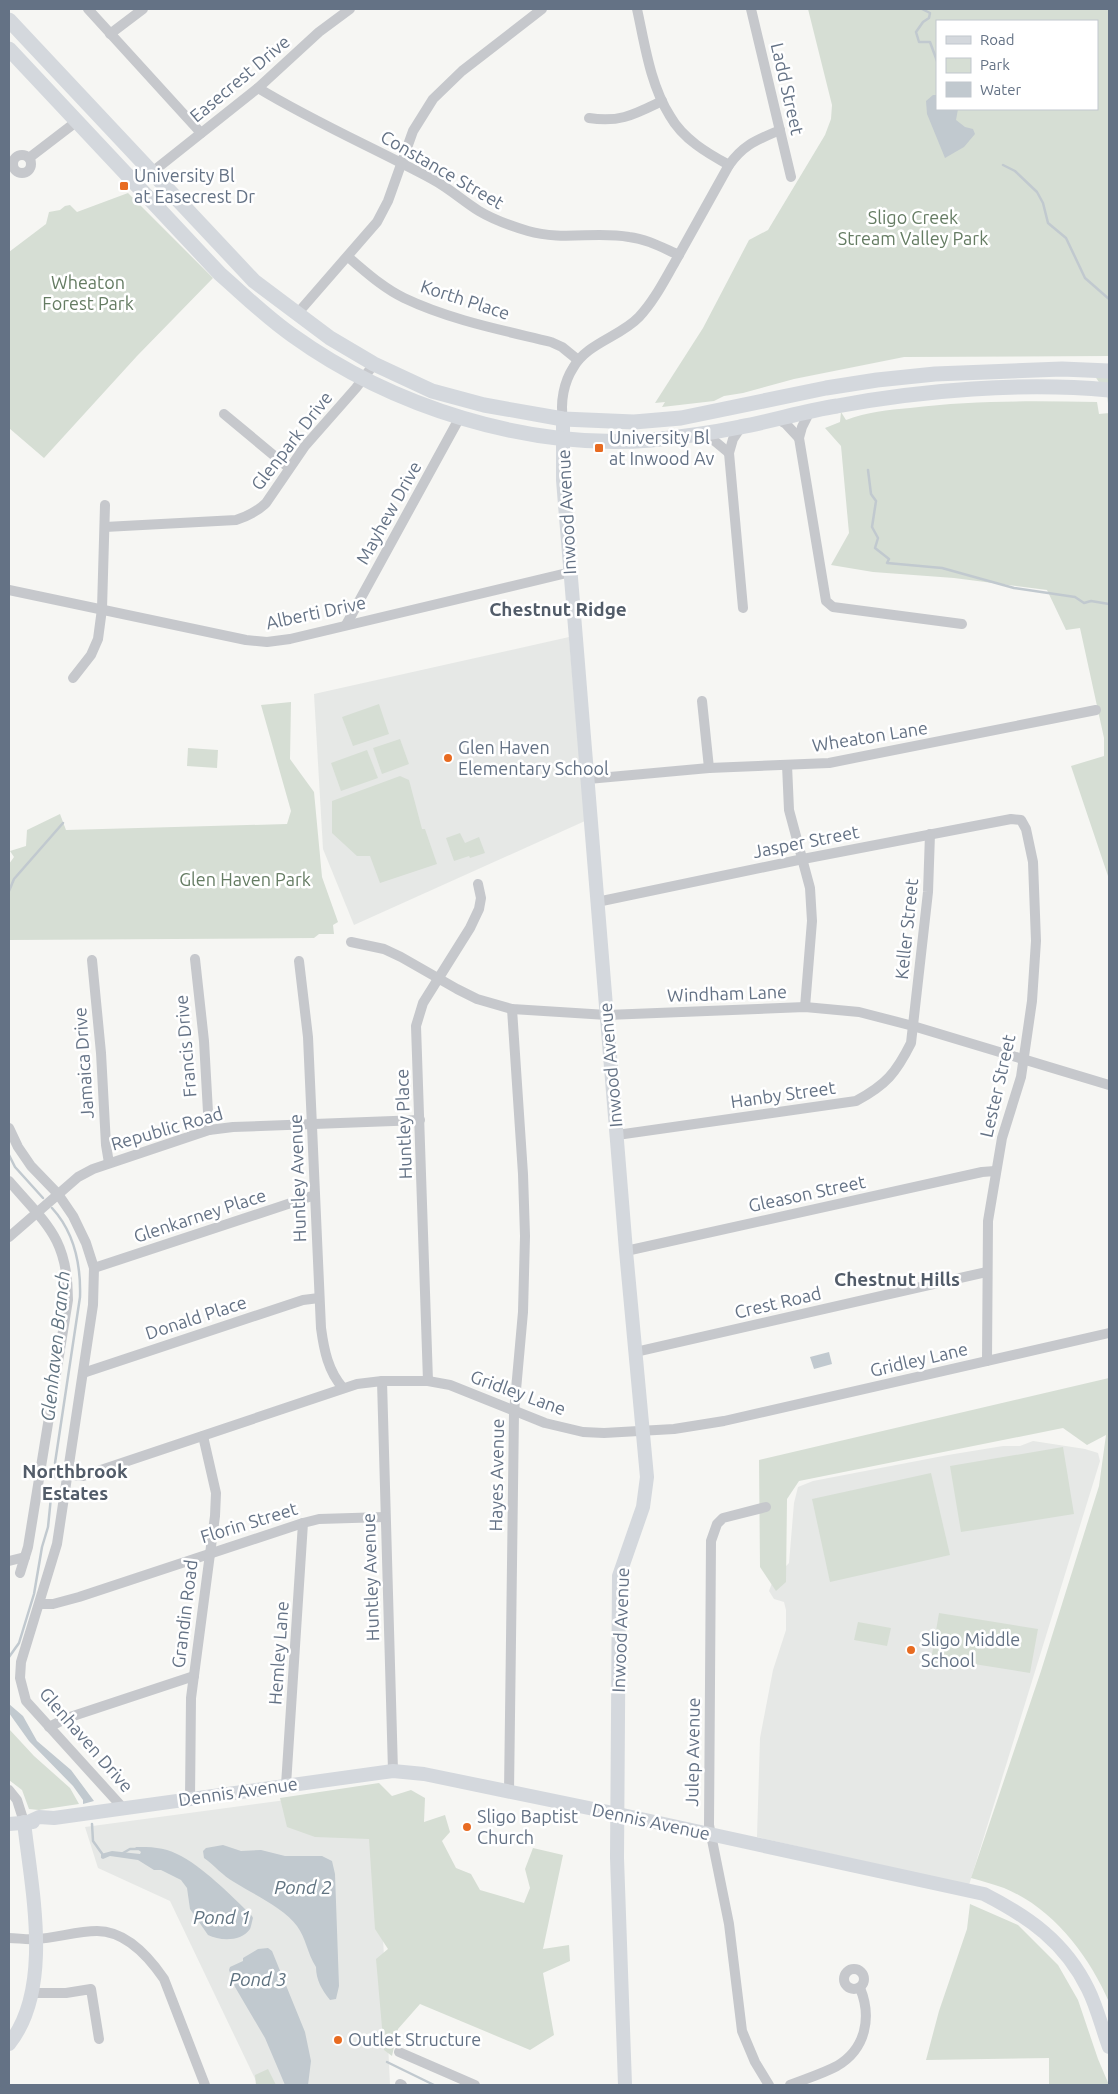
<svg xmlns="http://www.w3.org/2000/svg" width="1118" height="2094" font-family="Ubuntu,sans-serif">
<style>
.built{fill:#e6e8e6}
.green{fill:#d6ded4;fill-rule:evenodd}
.water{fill:#c1c9cf}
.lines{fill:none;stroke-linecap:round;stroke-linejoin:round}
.stream{stroke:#c1c9cf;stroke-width:2.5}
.street{stroke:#c6c8cc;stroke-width:10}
.secondary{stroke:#d4d8dd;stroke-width:14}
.primary{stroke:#d4d8dd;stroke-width:15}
.poi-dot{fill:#e86b21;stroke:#fff;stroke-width:2}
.labels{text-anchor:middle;stroke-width:5;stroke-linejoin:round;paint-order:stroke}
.street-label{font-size:18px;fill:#647285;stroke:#fff}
.poi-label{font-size:18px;fill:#647285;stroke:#fff;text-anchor:start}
.park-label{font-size:18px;fill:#657c63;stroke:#fff}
.neighbourhood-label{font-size:19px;font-weight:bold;fill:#525c69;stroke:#fff}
.water-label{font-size:19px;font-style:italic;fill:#607381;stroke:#fff}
</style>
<rect width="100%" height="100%" fill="#f6f6f3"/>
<g class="built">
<polygon points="569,637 585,821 354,925 323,849 314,694"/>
<polygon points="1033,1441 1085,1449 1098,1453 1100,1461 969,1885 757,1837 760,1738 773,1670 786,1630 786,1610 784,1602 774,1599 769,1591 774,1578 789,1563 794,1503 798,1487 813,1481 948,1455 1003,1446 1020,1446"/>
<polygon points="376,1788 390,2085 258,2085 170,1901 98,1868 85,1827"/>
</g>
<g class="green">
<path d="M808 9H1109V356L904 357 794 379 743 393 724 396 714 401 662 407 665 402 655 403 703 328 749 240 768 230 825 135 831 119 832 105ZM937 21H1097V109H937Z"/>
<polygon points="128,193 213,278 137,356 44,458 9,428 9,252 46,224 49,212 60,210 65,206 70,205 77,212"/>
<path d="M1086 363 1109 367V879L1071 766 1104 756V738L1080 628 1066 630 1047 590 954 578 873 572 831 565 849 533 841 446 825 428 840 422 841 412 846 420C867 412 888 410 910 408 972 400 1034 401 1097 402L1099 414 1109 413 1107 394Z"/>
<polygon points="291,702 290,759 314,792 322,877 338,922 333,925 334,934 319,934 314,938 9,940 9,864 14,857 10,851 26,846 27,830 60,814 66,830 287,824 291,811 261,705"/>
<polygon points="379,704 389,734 353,746 342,717"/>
<polygon points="400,739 409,764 382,774 373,748"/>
<polygon points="188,748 218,750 217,768 187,766"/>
<polygon points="367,750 378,778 341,791 331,763"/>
<polygon points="400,776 409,780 422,829 425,829 437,864 380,883 370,856 357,856 332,833 332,801"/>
<polygon points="460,833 465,843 479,837 485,853 470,858 469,856 454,861 446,838"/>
<path d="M1109 1378V2002C1089 1956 1053 1908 1004 1888 993 1884 982 1881 971 1878L1041 1671 1099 1486 1106 1435 1087 1445 1063 1428 799 1481 787 1499 786 1582 776 1591 760 1567 759 1460Z"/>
<polygon points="1063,1447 1074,1514 961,1532 950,1466"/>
<polygon points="931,1473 950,1555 830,1582 812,1499"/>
<polygon points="939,1613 1038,1629 1030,1673 955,1661 953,1670 930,1666"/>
<polygon points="858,1622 891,1628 887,1646 854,1640"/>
<polygon points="9,1729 34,1756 70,1788 79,1804 39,1810 29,1809 22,1790 9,1780"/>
<polygon points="379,1783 392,1796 411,1790 425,1798 424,1822 445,1815 450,1832 442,1841 456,1868 471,1874 480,1890 524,1903 530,1888 525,1869 533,1848 563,1855 543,1949 569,1945 570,1961 543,1973 554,2035 530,2050 420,2004 398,2029 392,2056 384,2050 376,1959 388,1949 375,1929 369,1839 315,1837 287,1827 280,1798"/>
<polygon points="970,1904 1018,1925 1058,1965 1078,2000 1098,2059 1109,2085 1049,2085 1049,2058 926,2060 939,2011 967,1929"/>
<polygon points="268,2069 276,2085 256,2085 255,2075"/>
</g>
<g class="water">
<polygon points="933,95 937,95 937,109 958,109 956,120 965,127 973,129 975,134 964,147 945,158 927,114 926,101"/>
<polygon points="829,1352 832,1364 814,1369 810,1357"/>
<polygon points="9,1704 23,1716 37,1741 71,1770 94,1801 83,1804 83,1800 73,1786 29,1741 9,1713"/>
<path d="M223 1845 241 1851 261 1850 285 1856H322L332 1861 335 1874 339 1986 336 1999 330 2000C322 1990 316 1980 316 1967 307 1953 306 1938 297 1926 284 1908 253 1894 234 1882 223 1876 214 1865 204 1858L203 1851 206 1848Z"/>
<path d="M135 1847C150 1847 164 1847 177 1854 201 1865 232 1896 252 1916L253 1918C252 1921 251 1927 250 1929 241 1942 220 1941 208 1935L190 1909 187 1888 181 1880 161 1870H154L138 1860 110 1856 103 1859 101 1858V1854L112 1851 140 1854 141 1852Z"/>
<polygon points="268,1948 272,1951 305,2032 311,2061 308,2085 285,2085 265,2038 235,1987 229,1970 230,1967 243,1961 243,1958 258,1949"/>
</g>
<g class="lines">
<g class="stream">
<polyline points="922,9 930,13 929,18 923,22 916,32 919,42 930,42 937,61"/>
<polyline points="1003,165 1015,171 1037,192 1043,203 1048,223 1066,238 1085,278 1109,299"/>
<polyline points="868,470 871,494 876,501 872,527 878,538 875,548 889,559 887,563 942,568 1014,588 1075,597 1084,603 1091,601 1109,604"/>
<polyline points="9,891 14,879 63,823"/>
<polyline points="9,1155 15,1167 43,1198"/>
<path d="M52 1208C75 1233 81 1264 80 1297L55 1463"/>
<polyline points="9,1657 19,1643 34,1594 42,1547 48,1527 52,1487"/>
<polyline points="92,1824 93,1841 103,1855"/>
<polyline points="123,1853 130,1849 141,1849"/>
<polyline points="387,2062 434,2085"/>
</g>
<g class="street">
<polyline points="88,9 201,133"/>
<path d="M637 9C645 45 650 84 670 116 683 139 707 153 729 165"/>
<polyline points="751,9 791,177"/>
<polyline points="110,34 143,9"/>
<path d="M258 88C314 122 374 148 432 179 449 188 463 201 479 211 494 220 511 226 528 231 562 241 596 231 629 237 647 239 663 248 679 255"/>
<path d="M589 118C620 123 635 114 662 101"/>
<circle cx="22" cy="164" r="9"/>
<polyline points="29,158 76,122"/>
<polyline points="151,173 258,88 319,32 350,9"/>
<path d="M348 257C366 272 383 288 404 298 450 320 502 330 551 342L562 347 578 360"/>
<polyline points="297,314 377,222 388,201 413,131 433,99 462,71 542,9"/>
<polyline points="810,411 802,427 799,438 826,601 833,607 962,624"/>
<polyline points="224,414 289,468"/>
<polyline points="776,418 786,424 799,438"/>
<path d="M563 419C560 402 564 382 573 368 587 343 620 337 639 317 654 301 664 281 675 262 693 230 711 197 729 165 744 144 757 140 780 130"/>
<polyline points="741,427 733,439 729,453 743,608"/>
<polyline points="701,435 711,438 729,453"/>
<path d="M105 527 236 520C248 516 257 512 266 503L305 446 356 388 374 364"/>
<polyline points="9,590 246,640 267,642 290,639 571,572"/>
<polyline points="346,625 460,417"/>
<polyline points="73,678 91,655 98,639 102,609 105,505"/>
<polyline points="702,701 709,768"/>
<polyline points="787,765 789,810 810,888 812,921 805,1007"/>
<polyline points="588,779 709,768 829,763 1096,710"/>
<polyline points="597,902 803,859 1011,819 1021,820 1026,829 1033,862 1036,941 1032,1001 1021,1077 1002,1138 988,1221 987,1361"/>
<polyline points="351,942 384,949 401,957 457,989 477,999 512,1009 607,1015 805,1007 859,1012 913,1026 1109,1085"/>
<polyline points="195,959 204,1041 209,1130"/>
<polyline points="92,960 101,1053 106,1145 109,1163"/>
<path d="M299 961 308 1037 321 1328C324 1350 328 1371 343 1388"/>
<polyline points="9,1128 18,1147 31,1166 58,1194 73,1216 86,1243 94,1268 93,1305 57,1544 21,1662 20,1678 26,1701 123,1808"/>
<path d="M617 1135 856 1101C886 1085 896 1073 911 1043L928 892 930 834"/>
<path d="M9 1181C46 1224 68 1238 68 1300L28 1547 20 1573"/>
<polyline points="9,1237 78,1177 93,1169 209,1130 233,1127 420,1120"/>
<polyline points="626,1251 982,1172 995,1171"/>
<polyline points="94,1268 315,1195"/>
<polyline points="635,1352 986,1272"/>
<polyline points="83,1373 303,1300 319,1298"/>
<polyline points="382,1381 393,1771"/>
<polyline points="428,1381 416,1026 423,1003 470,928 479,909 481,898 478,884"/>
<polyline points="41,1472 83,1476 357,1384 382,1381 428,1381 450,1385 545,1423 583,1432 604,1433 674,1429 724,1421 1109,1333"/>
<polyline points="766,1507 723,1518 717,1524 711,1541 709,1825 729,1924 742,2031 755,2062 769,2085"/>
<polyline points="9,1561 25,1557"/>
<polyline points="40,1604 53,1604 79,1597 303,1523 319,1519 385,1517"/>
<polyline points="49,1727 67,1718 194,1676"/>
<polyline points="286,1785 303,1523"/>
<polyline points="9,1790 17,1800 24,1822"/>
<polyline points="509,1792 514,1412 523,1312 525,1236 523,1174 512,1009"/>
<polyline points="190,1799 191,1698 215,1516 216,1493 203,1436"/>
<path d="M9 1938C18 1938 27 1940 36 1939 56 1938 77 1931 97 1931 126 1931 149 1957 164 1979L205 2085"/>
<circle cx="854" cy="1979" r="10"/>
<polyline points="31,1993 66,1993 91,1989 99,2039"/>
<polyline points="399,2052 475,2085"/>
<polyline points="400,2084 402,2085"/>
<path d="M790 2085C805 2079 822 2074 837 2066 866 2049 872 2017 860 1988"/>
</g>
<g class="secondary">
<polyline points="563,419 563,480 626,1251 647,1477 643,1507 619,1576 617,1858 625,2085"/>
<path d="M28 1822 39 1817 54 1818 393 1771 424 1774 618 1814 984 1894C1029 1917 1065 1942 1088 1989 1097 2007 1102 2028 1109 2047"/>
<polyline points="9,1824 33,1822"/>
<path d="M9 2044C54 1988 31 1887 24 1822"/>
</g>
<g class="primary">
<polyline points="9,20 254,281 330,338 374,364 432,391 484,405 563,419 634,422 681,418 826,388 877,380 935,374 1062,369 1109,371"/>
<path d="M9 49 220 274C243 294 266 317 292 335 392 407 528 450 651 440 681 437 711 433 740 427 773 421 804 411 837 406 923 390 1022 382 1109 390"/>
</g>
</g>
<g class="poi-dot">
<rect x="119" y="181" width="10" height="10" rx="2.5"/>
<rect x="594" y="443" width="10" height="10" rx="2.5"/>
<circle cx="448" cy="758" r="5"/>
<circle cx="911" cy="1650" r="5"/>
<circle cx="467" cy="1827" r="5"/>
<circle cx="338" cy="2040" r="5"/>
</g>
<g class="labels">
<g class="street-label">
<text transform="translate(240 79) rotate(-40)" y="6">Easecrest Drive</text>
<text transform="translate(787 89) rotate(77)" y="6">Ladd Street</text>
<text transform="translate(442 170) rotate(30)" y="6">Constance Street</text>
<text transform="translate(465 300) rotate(18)" y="6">Korth Place</text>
<text transform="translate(292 441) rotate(-52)" y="6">Glenpark Drive</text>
<text transform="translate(567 512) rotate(-93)" y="6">Inwood Avenue</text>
<text transform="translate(389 513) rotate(-61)" y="6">Mayhew Drive</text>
<text transform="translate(316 613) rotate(-12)" y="6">Alberti Drive</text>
<text transform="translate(870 737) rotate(-9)" y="6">Wheaton Lane</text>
<text transform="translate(806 842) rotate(-11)" y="6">Jasper Street</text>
<text transform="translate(907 929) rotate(-84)" y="6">Keller Street</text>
<text transform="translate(727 994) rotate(-2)" y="6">Windham Lane</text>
<text transform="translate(186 1046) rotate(-95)" y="6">Francis Drive</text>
<text transform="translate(84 1063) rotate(-94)" y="6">Jamaica Drive</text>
<text transform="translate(611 1065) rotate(-95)" y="6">Inwood Avenue</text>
<text transform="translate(998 1086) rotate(-77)" y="6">Lester Street</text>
<text transform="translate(783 1095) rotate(-8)" y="6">Hanby Street</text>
<text transform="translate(404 1124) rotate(-92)" y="6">Huntley Place</text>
<text transform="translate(167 1129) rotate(-16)" y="6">Republic Road</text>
<text transform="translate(298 1178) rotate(-92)" y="6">Huntley Avenue</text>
<text transform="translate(807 1194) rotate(-12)" y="6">Gleason Street</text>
<text transform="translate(200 1216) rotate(-18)" y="6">Glenkarney Place</text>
<text transform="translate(778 1303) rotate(-13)" y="6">Crest Road</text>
<text transform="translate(196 1318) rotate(-18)" y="6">Donald Place</text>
<text transform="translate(919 1360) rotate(-13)" y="6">Gridley Lane</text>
<text transform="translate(518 1393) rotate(20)" y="6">Gridley Lane</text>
<text transform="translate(497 1475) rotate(-89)" y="6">Hayes Avenue</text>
<text transform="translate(249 1523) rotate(-17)" y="6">Florin Street</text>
<text transform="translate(371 1577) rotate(-92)" y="6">Huntley Avenue</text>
<text transform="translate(185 1614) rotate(-83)" y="6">Grandin Road</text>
<text transform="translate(621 1630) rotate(-88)" y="6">Inwood Avenue</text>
<text transform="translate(279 1653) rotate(-86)" y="6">Hemley Lane</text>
<text transform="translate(86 1740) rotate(49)" y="6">Glenhaven Drive</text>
<text transform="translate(693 1752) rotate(-89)" y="6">Julep Avenue</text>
<text transform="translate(238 1792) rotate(-8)" y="6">Dennis Avenue</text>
<text transform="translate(651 1822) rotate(12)" y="6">Dennis Avenue</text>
</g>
<g class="poi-label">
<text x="134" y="182">University Bl<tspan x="134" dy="21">at Easecrest Dr</tspan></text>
<text x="609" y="444">University Bl<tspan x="609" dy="21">at Inwood Av</tspan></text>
<text x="458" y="754">Glen Haven<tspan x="458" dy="21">Elementary School</tspan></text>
<text x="921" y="1646">Sligo Middle<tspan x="921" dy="21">School</tspan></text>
<text x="477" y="1823">Sligo Baptist<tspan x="477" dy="21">Church</tspan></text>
<text x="348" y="2046">Outlet Structure</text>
</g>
<g class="park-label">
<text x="913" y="224">Sligo Creek<tspan x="913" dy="21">Stream Valley Park</tspan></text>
<text x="88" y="289">Wheaton<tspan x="88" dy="21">Forest Park</tspan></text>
<text x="245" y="886">Glen Haven Park</text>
</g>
<g class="neighbourhood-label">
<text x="558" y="616">Chestnut Ridge</text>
<text x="897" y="1286">Chestnut Hills</text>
<text x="75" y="1478">Northbrook<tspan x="75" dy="22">Estates</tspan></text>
</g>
<g class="water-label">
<text transform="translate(55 1346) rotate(-84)" y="7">Glenhaven Branch</text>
<text x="303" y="1894">Pond 2</text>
<text x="222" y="1924">Pond 1</text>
<text x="258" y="1986">Pond 3</text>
</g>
</g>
<rect width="1118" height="2094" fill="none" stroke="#647285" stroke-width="20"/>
<rect x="936" y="20" width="162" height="90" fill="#ffffff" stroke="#c1c7ce"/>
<rect x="946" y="36" width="25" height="8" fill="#d4d8dd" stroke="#c1c7ce"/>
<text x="980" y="45" font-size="15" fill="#647285">Road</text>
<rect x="946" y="58" width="25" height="15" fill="#d6ded4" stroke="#c1c7ce"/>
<text x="980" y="70" font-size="15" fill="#647285">Park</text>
<rect x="946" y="82" width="25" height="15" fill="#c1c9cf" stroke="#c1c7ce"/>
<text x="980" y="95" font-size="15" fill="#647285">Water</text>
</svg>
